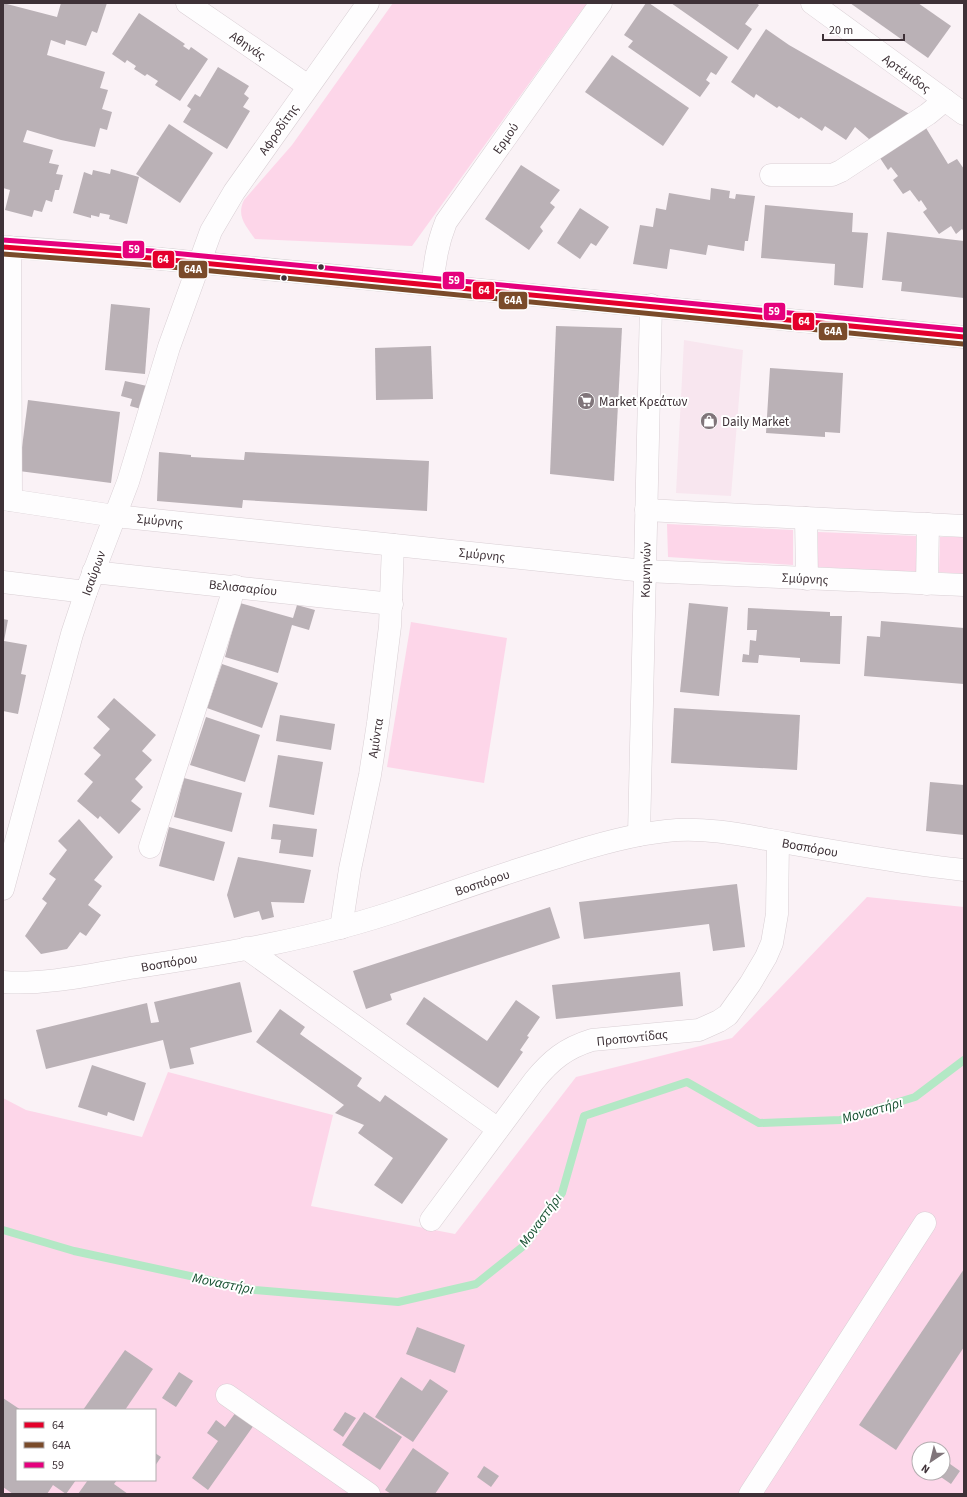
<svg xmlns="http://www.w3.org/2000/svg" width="967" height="1497" font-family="'Source Sans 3',sans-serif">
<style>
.built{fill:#f8e6ef}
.green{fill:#fdd6e9;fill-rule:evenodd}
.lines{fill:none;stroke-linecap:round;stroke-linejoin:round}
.stream{stroke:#b3e8c5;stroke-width:8}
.building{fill:#bab1b6}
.minor-casing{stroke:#d9cfd4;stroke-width:23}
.major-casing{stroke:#d3cdd0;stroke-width:23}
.minor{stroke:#fefdfe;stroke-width:22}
.major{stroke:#f0f3f1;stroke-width:22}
.bus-1-casing{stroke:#fff;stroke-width:8}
.bus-2-casing{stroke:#fff;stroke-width:8}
.bus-3-casing{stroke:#fff;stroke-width:8}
.bus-1{stroke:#e4002b;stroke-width:5}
.bus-2{stroke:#7a4b2a;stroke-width:5}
.bus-3{stroke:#e5007d;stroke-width:5}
.bus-dot{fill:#3e3137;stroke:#fff;stroke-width:1.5}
.labels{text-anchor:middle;stroke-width:4;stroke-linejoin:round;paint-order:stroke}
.street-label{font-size:13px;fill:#3e3137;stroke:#fff}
.poi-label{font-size:13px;fill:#3e3137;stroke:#fff;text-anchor:start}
.water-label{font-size:14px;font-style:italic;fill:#134e2e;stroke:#fff}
.line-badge{stroke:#fff;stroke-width:1.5}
.badge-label{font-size:11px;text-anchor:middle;font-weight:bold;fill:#fff}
</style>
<rect width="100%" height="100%" fill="#faf2f6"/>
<polygon class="built" points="684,340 743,350 731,496 676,493"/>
<g class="green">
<path d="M393 3H587L412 246 255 239C246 226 236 216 244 200L292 145Z"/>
<polygon points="667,524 793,530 793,565 668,557"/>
<polygon points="818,532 916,536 916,572 818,567"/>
<polygon points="940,537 964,537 964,574 939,572"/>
<polygon points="411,622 507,638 484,783 387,767"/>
<path d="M867 897 964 907V1494H3V1098L26 1110 142 1137 168 1072 333 1115 311 1206 455 1234 576 1077 732 1038ZM17 1410H155V1480H17ZM919 1449H943V1473H919Z"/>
</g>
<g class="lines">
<polyline class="stream" points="3,1230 74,1251 255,1290 398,1302 476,1284 526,1244 562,1193 584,1116 687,1082 759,1123 840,1120 915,1097 964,1060"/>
</g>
<g class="building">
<polygon points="3,3 57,17 61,3 107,3 97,33 92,31 86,46 66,40 65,45 51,40 47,55 105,72 100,88 108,90 102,109 112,112 107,130 100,128 95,147 61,140 27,130 23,142 53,150 49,163 59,165 56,174 63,175 59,190 55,190 52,202 46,200 42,212 34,210 32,217 5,210 10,190 3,188"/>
<polygon points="646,3 649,3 728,57 716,75 711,72 706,80 710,83 700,97 628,47 633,41 624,35"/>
<polygon points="671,3 756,3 759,5 745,24 752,29 738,50"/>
<polygon points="850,3 918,3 951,26 928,58"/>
<polygon points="139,13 185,44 183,46 189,50 191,47 208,59 180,101 155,85 158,81 147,74 145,76 134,69 136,66 127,60 125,63 112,54"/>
<polygon points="766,29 789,45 913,116 876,145 855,127 846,140 825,126 822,131 801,117 799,119 779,106 777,108 756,94 754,98 731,82"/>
<polygon points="612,55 689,108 663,146 585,92"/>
<polygon points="218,67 249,86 244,94 249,98 243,107 250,111 227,149 183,122 191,109 187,106 195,94 200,97"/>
<polygon points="169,124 213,153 180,203 136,174"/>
<polygon points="926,128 948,164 957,159 964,169 964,232 962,229 956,234 951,226 939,234 923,212 927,209 921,200 919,202 910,190 903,194 893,180 898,176 891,167 888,170 880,158"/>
<polygon points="521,165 560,190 550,203 555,207 540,227 543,231 529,250 485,219"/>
<polygon points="111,169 139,177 127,224 109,219 110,215 100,213 99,217 91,215 91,218 73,213 84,172 92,175 93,170 110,174"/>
<polygon points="711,188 730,191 729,198 735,199 736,194 755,196 748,241 745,241 744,251 708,245 706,255 670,249 667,269 633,264 640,225 653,227 656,208 666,210 669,193 710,200"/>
<polygon points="765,205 853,213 852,232 868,233 863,288 834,285 835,264 761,258"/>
<polygon points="580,208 609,227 596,246 591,243 580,259 557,243"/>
<polygon points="887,232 964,241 964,298 901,291 902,282 882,280"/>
<polygon points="111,304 150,308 145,374 105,370"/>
<polygon points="556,326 622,328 614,481 550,474"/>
<polygon points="431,346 433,399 376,400 375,348"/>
<polygon points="770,368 843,373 840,433 825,432 825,437 766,433"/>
<polygon points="125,381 147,386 141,409 130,406 132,399 121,396"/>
<polygon points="28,400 120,412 111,483 19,471"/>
<polygon points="159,452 191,455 191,457 244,460 245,452 429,461 427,511 243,500 242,508 157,501"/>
<polygon points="240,603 293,618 297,605 315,610 309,630 292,625 278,673 225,657"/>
<polygon points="689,603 728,607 719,696 680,692"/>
<polygon points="748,608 830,612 830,616 842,616 840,664 800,662 800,658 759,655 758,663 742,662 743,654 749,655 750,640 756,641 757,630 747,630"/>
<polygon points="3,619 8,620 4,641 27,645 21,674 26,675 18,714 3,711"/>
<polygon points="881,621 964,628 964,684 864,676 867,636 880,637"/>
<polygon points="222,664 278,683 262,728 207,708"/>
<polygon points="114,698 156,735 142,751 152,760 135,779 143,787 131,801 141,809 119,834 100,816 98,819 77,801 93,782 84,774 101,755 93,748 110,729 97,717"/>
<polygon points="674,708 800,715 797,770 671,763"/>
<polygon points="280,715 335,724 331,750 276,741"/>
<polygon points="206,717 260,735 245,782 190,765"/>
<polygon points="278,755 323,762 314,815 269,807"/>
<polygon points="184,778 242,793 232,832 174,817"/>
<polygon points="930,782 964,785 964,835 926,831"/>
<polygon points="79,819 113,857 94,880 102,886 88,905 101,915 86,936 80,932 67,949 41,954 25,936 47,903 42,899 56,879 49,874 67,850 58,841"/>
<polygon points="273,824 317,829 313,857 279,853 281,840 271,839"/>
<polygon points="169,827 225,842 214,881 159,866"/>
<polygon points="238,857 311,870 304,903 271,902 274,917 262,920 259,911 234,918 227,895"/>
<polygon points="737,884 745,947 713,951 709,924 584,939 579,902"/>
<polygon points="550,907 560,938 390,994 392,1000 366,1009 353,971"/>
<polygon points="680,972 683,1006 556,1019 552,985"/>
<polygon points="240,982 252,1032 190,1048 194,1064 170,1069 163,1040 46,1069 36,1030 147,1003 151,1023 159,1022 154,1002"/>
<polygon points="424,997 487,1041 516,1000 540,1017 527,1036 529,1037 520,1050 523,1052 498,1088 406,1024"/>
<polygon points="280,1009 305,1027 300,1034 362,1078 357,1086 380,1102 385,1095 448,1139 402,1204 374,1185 393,1158 358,1133 364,1125 335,1113 344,1105 256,1042"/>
<polygon points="92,1065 146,1083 134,1121 108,1112 107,1116 78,1107"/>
<polygon points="964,1269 964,1347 896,1450 859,1425"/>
<polygon points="417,1327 465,1345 455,1373 406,1354"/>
<polygon points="125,1350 153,1369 125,1410 83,1410"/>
<polygon points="179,1372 193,1381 176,1407 162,1398"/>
<polygon points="401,1377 422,1391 430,1379 448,1391 413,1442 375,1417"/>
<polygon points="3,1398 21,1410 17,1410 17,1480 76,1480 66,1494 53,1485 47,1494 13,1494 3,1487"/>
<polygon points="236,1412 254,1425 208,1490 192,1478 218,1441 207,1433 216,1420 225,1427"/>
<polygon points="345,1412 356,1418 343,1437 333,1430"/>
<polygon points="364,1412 402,1437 380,1470 342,1445"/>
<polygon points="413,1448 449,1473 435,1494 391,1494 385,1490"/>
<polygon points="155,1453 161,1457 155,1466"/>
<polygon points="943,1459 960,1471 951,1484 935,1473 943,1473"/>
<polygon points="484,1466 499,1476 491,1487 477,1477"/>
<polygon points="88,1480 117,1480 114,1484 128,1494 78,1494"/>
</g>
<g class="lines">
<defs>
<g id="minor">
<polyline points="187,3 308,86"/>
<polyline points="812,3 964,114"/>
<polyline points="771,175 832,175 841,171 928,114 945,100"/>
<polyline points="10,247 11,500"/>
<path d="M433 284C434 262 438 242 446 222L601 3"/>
<polyline points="3,499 115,516 645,571 964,585"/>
<polyline points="646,510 964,526"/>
<polyline points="806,518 807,579"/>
<polyline points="93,572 392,604"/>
<polyline points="3,582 86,592"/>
<polyline points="927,584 928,524"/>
<polyline points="639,835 651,305"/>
<polyline points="150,847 235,586"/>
<polyline points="3,889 72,634 86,592 128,482 169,347 211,231 234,192 368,3"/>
<polyline points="341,928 350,869 370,775 378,723 390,626 393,545"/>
<polyline points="246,948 498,1129"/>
<path d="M3 982C45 985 89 975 130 968 223 954 316 939 405 908 455 891 505 873 555 858 591 846 628 835 666 831 708 826 752 837 793 844 850 854 907 864 964 870"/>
<path d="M431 1220 534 1081C551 1060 566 1048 592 1040L699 1030 719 1021 728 1015 750 984 766 957 772 943 777 914 778 842"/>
<polyline points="227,1395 369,1494"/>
<polyline points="750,1494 925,1223"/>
</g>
<path id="major" d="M3 247C102 252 200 263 298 272 520 293 742 314 964 337"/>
</defs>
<use href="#minor" class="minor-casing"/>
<use href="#major" class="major-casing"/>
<use href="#minor" class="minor"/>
<use href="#major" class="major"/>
<defs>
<polyline id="bus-1" points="3,247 151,258 964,337"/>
<polyline id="bus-2" points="3,254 150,265 963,344"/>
<polyline id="bus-3" points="3,240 152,251 964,330"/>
</defs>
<use href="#bus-1" class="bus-1-casing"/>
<use href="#bus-2" class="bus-2-casing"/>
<use href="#bus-3" class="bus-3-casing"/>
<use href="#bus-1" class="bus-1"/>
<use href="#bus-2" class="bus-2"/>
<use href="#bus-3" class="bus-3"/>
</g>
<defs>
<symbol id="supermarket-disc" viewBox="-11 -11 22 22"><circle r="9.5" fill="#80757a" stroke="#fff"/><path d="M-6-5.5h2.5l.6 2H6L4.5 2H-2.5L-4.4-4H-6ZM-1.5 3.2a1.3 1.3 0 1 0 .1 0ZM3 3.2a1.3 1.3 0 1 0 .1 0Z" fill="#fff"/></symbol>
<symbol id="shop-disc" viewBox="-11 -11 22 22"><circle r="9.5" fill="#80757a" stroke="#fff"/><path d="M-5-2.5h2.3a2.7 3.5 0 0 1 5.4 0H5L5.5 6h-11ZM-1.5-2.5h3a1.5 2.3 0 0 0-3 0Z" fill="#fff"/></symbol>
</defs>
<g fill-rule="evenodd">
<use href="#supermarket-disc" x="576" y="391" width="20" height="20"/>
<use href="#shop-disc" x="699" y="411" width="20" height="20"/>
</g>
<g class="bus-dot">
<circle cx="321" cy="267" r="3.5"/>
<circle cx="284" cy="278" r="3.5"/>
</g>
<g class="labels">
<g class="street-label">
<text transform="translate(248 45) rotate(34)" y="5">Αθηνάς</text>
<text transform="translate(907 73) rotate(36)" y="5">Αρτέμιδος</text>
<text transform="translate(278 129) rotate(-55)" y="5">Αφροδίτης</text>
<text transform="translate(505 138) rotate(-55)" y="5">Ερμού</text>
<text transform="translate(160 520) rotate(6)" y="5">Σμύρνης</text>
<text transform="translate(482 554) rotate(6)" y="5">Σμύρνης</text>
<text transform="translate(645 570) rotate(-89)" y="5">Κομνηνών</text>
<text transform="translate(93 573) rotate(-70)" y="5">Ισαύρων</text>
<text transform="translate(805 578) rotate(3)" y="5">Σμύρνης</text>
<text transform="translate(243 587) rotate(6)" y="5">Βελισσαρίου</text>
<text transform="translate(375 738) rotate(-81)" y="5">Αμύντα</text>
<text transform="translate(810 847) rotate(10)" y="5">Βοσπόρου</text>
<text transform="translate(482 882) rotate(-19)" y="5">Βοσπόρου</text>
<text transform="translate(169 962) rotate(-10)" y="5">Βοσπόρου</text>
<text transform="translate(632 1037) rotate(-6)" y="5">Προποντίδας</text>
</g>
<g class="poi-label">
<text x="599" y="406">Market Κρεάτων</text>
<text x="722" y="426">Daily Market</text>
</g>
<g class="water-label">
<text transform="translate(872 1110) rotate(-16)" y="5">Μοναστήρι</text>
<text transform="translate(540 1220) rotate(-54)" y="5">Μοναστήρι</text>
<text transform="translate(223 1283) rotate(11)" y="5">Μοναστήρι</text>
</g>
</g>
<g class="line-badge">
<rect x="122" y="240" width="23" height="19" rx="4" fill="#e5007d"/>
<rect x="152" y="250" width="23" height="19" rx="4" fill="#e4002b"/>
<rect x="178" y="260" width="30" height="19" rx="4" fill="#7a4b2a"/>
<rect x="442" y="271" width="23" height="19" rx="4" fill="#e5007d"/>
<rect x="472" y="281" width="23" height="19" rx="4" fill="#e4002b"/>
<rect x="498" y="291" width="30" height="19" rx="4" fill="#7a4b2a"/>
<rect x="763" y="302" width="23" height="19" rx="4" fill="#e5007d"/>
<rect x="792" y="312" width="23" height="19" rx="4" fill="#e4002b"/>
<rect x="818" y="322" width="30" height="19" rx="4" fill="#7a4b2a"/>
</g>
<g class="badge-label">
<text x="134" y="253">59</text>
<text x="163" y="263">64</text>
<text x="193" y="273">64Α</text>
<text x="454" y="284">59</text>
<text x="484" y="294">64</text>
<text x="513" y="304">64Α</text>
<text x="774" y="315">59</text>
<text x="804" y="325">64</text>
<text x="833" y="335">64Α</text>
</g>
<rect width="967" height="1497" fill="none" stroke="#3e3137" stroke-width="8"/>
<rect x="16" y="1409" width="140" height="72" fill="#ffffff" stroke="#b2adaf"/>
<rect x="24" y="1422" width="20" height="6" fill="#e4002b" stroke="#b2adaf"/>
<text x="52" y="1429" font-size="12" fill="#3e3137">64</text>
<rect x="24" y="1442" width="20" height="6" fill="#7a4b2a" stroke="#b2adaf"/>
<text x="52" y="1449" font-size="12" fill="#3e3137">64Α</text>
<rect x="24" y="1462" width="20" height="6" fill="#e5007d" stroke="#b2adaf"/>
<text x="52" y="1469" font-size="12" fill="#3e3137">59</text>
<g transform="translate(931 1461) rotate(215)"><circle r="19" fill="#ffffff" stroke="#b2adaf"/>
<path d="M0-3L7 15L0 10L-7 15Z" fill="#80757a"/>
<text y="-6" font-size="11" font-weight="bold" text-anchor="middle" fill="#3e3137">N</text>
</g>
<path d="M823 34v6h81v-6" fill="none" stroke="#3e3137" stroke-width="2"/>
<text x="829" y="34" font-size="12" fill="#3e3137" stroke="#ffffff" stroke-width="3" paint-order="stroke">20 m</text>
</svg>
